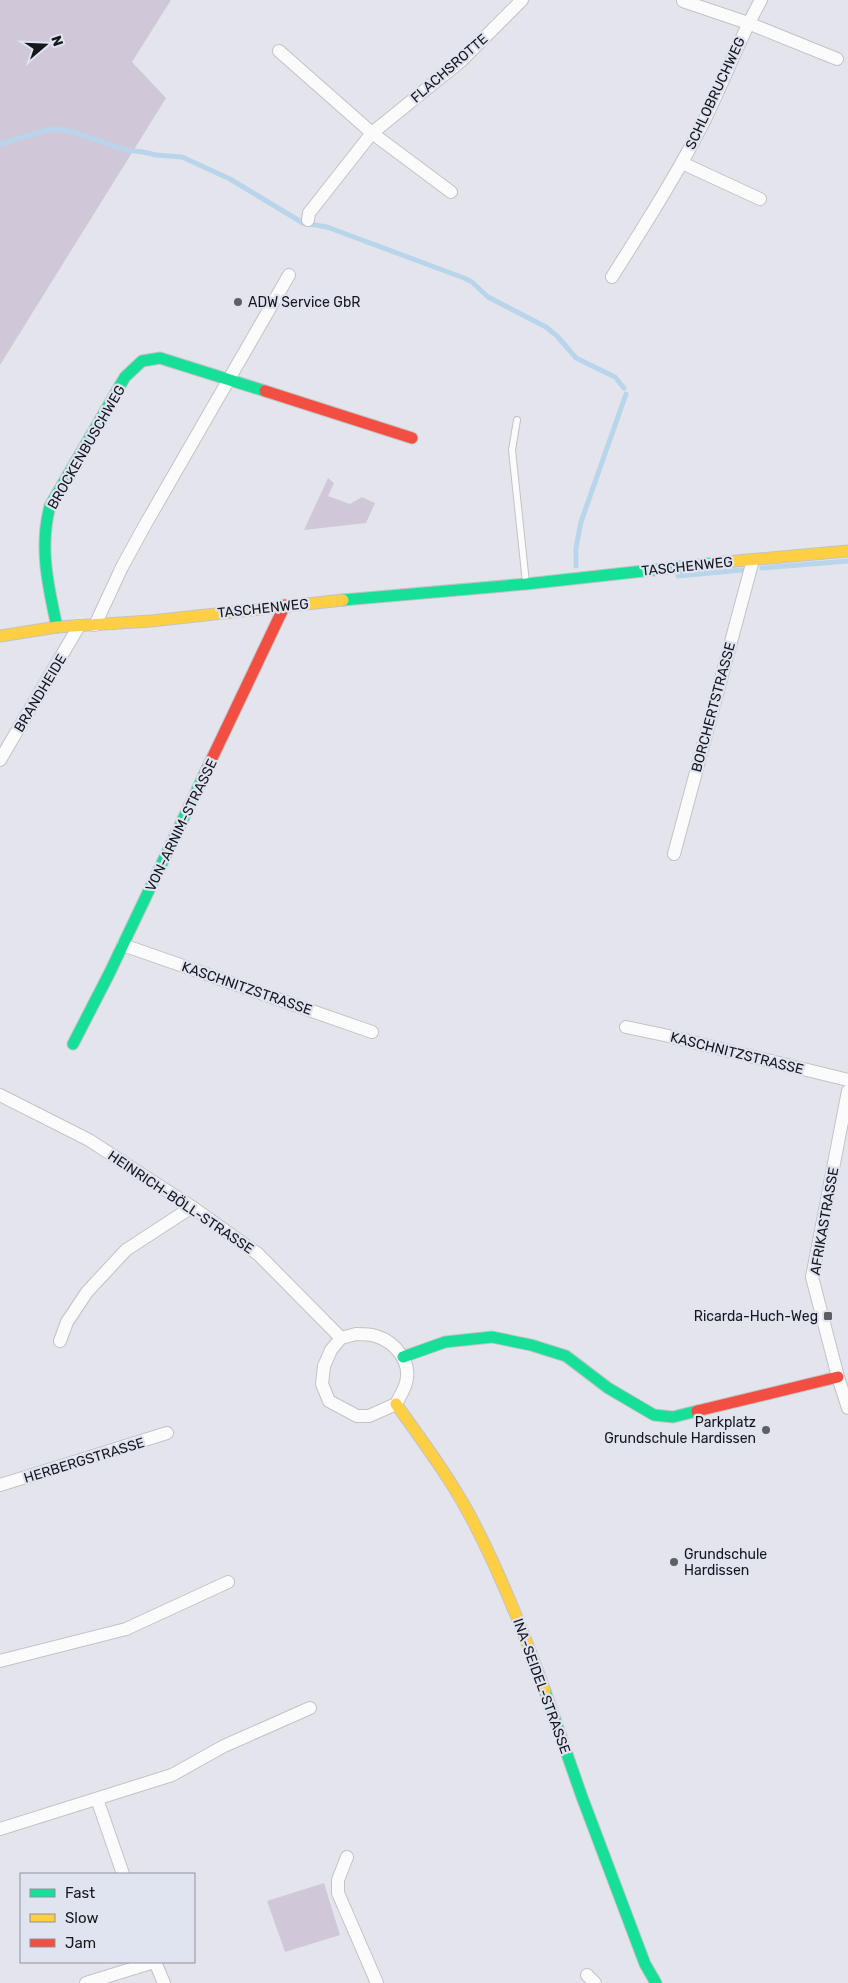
<svg xmlns="http://www.w3.org/2000/svg" width="848" height="1983" font-family="Rubik,sans-serif">
<style>
.green{fill:#d0c8d8}
.lines{fill:none;stroke-linecap:round;stroke-linejoin:round}
.stream{stroke:#b9d5eb;stroke-width:5}
.lane-casing{stroke:#c2c3c8;stroke-width:8}
.street-casing{stroke:#c2c3c8;stroke-width:14}
.fast-casing{stroke:#c2c3c8;stroke-width:13}
.slow-casing{stroke:#c2c3c8;stroke-width:13}
.jam-casing{stroke:#c2c3c8;stroke-width:13}
.lane{stroke:#fbfbfc;stroke-width:6}
.street{stroke:#fbfbfc;stroke-width:12}
.fast{stroke:#16e098;stroke-width:11}
.slow{stroke:#ffcf43;stroke-width:11}
.jam{stroke:#f24e42;stroke-width:11}
.poi-dot{fill:#5e5f64;stroke:#e0e3f0;stroke-width:2}
.labels{text-anchor:middle;stroke-width:4.5;stroke-linejoin:round;paint-order:stroke}
.street-label{font-size:14px;fill:#16171b;stroke:#e0e3f0}
.poi-label{font-size:14px;fill:#16171b;stroke:#e0e3f0;text-anchor:start}
</style>
<rect width="100%" height="100%" fill="#e4e5ec"/>
<g class="green">
<polygon points="0,0 171,0 132,62 166,98 0,365"/>
<polygon points="328,478 334,483 328,496 350,504 362,497 375,503 366,523 304,530"/>
<polygon points="324,1883 340,1935 285,1952 267,1901"/>
</g>
<g class="lines">
<g class="stream">
<polyline points="0,144 47,130 59,129 76,133 126,150 143,152 156,155 182,157 230,179 303,223 327,227 464,278 472,282 488,297 546,327 557,336 576,358 615,377 624,388"/>
<polyline points="576,566 576,548 581,522 626,394"/>
<polyline points="762,568 848,561"/>
<polyline points="678,576 742,570"/>
</g>
<defs>
<polyline id="lane" points="517,420 512,450 526,583"/>
<g id="street">
<polyline points="683,1 748,23 837,59"/>
<polyline points="279,51 372,133 451,192"/>
<polyline points="682,163 760,199"/>
<polyline points="308,220 309,213 372,133 461,61 522,0"/>
<path d="M612 277C644 226 677 175 704 121 724 81 739 39 761 0"/>
<polyline points="95,625 122,567 145,525 289,275"/>
<polyline points="0,760 79,626"/>
<polyline points="674,854 753,560"/>
<polyline points="123,945 372,1032"/>
<polyline points="626,1027 664,1035 848,1080"/>
<polyline points="848,1091 812,1277 838,1377 848,1408"/>
<polyline points="0,1095 89,1140 192,1207 258,1254 341,1338"/>
<path d="M356 1334C362 1334 370 1334 376 1336 395 1342 412 1362 406 1383 404 1390 399 1398 396 1404L369 1416H357L329 1401 322 1384 324 1366 331 1350 341 1338Z"/>
<polyline points="60,1341 67,1322 87,1292 126,1250 192,1207"/>
<polyline points="0,1485 167,1433"/>
<polyline points="0,1661 126,1629 228,1582"/>
<polyline points="97,1799 123,1874"/>
<polyline points="0,1829 172,1775 224,1746 310,1708"/>
<polyline points="347,1857 338,1880 338,1893 377,1983"/>
<polyline points="155,1962 164,1983"/>
<polyline points="587,1975 595,1983"/>
<polyline points="86,1983 154,1962"/>
</g>
<g id="fast">
<polyline points="343,600 526,584 725,562"/>
<path d="M57 627C48 586 39 547 50 506L125 377 142 361 160 358 265 391"/>
<polyline points="73,1044 109,974 206,771"/>
<polyline points="403,1357 445,1342 492,1337 531,1345 566,1356 608,1388 654,1415 673,1417 697,1411"/>
<polyline points="545,1691 582,1797 645,1964 656,1983"/>
</g>
<g id="slow">
<polyline points="725,562 848,551"/>
<polyline points="0,636 57,627 151,621 343,600"/>
<path d="M396 1404C421 1439 447 1474 468 1512 499 1569 523 1630 545 1691"/>
</g>
<g id="jam">
<polyline points="265,391 412,438"/>
<polyline points="206,771 285,605"/>
<polyline points="697,1411 838,1377"/>
</g>
</defs>
<use href="#lane" class="lane-casing"/>
<use href="#street" class="street-casing"/>
<use href="#fast" class="fast-casing"/>
<use href="#slow" class="slow-casing"/>
<use href="#jam" class="jam-casing"/>
<use href="#lane" class="lane"/>
<use href="#street" class="street"/>
<use href="#fast" class="fast"/>
<use href="#slow" class="slow"/>
<use href="#jam" class="jam"/>
</g>
<g class="poi-dot">
<circle cx="238" cy="302" r="5"/>
<rect x="823" y="1311" width="10" height="10" rx="2.5"/>
<circle cx="766" cy="1430" r="5"/>
<circle cx="674" cy="1562" r="5"/>
</g>
<g class="labels">
<g class="street-label">
<text transform="translate(449 68) rotate(-41)" y="5">FLACHSROTTE</text>
<text transform="translate(715 93) rotate(-65)" y="5">SCHLOBRUCHWEG</text>
<text transform="translate(86 447) rotate(-60)" y="5">BROCKENBUSCHWEG</text>
<text transform="translate(687 566) rotate(-6)" y="5">TASCHENWEG</text>
<text transform="translate(263 608) rotate(-6)" y="5">TASCHENWEG</text>
<text transform="translate(40 693) rotate(-59)" y="5">BRANDHEIDE</text>
<text transform="translate(713 707) rotate(-75)" y="5">BORCHERTSTRASSE</text>
<text transform="translate(181 825) rotate(-64)" y="5">VON-ARNIM-STRASSE</text>
<text transform="translate(247 988) rotate(19)" y="5">KASCHNITZSTRASSE</text>
<text transform="translate(737 1053) rotate(14)" y="5">KASCHNITZSTRASSE</text>
<text transform="translate(181 1202) rotate(34)" y="5">HEINRICH-BÖLL-STRASSE</text>
<text transform="translate(824 1221) rotate(-80)" y="5">AFRIKASTRASSE</text>
<text transform="translate(84 1460) rotate(-17)" y="5">HERBERGSTRASSE</text>
<text transform="translate(542 1686) rotate(70)" y="5">INA-SEIDEL-STRASSE</text>
</g>
<g class="poi-label">
<text x="248" y="307">ADW Service GbR</text>
<text x="818" y="1321" text-anchor="end">Ricarda-Huch-Weg</text>
<text x="756" y="1427" text-anchor="end">Parkplatz<tspan x="756" dy="16">Grundschule Hardissen</tspan></text>
<text x="684" y="1559">Grundschule<tspan x="684" dy="16">Hardissen</tspan></text>
</g>
</g>
<rect x="20" y="1873" width="175" height="90" fill="#e0e3f0" stroke="#8f919b"/>
<rect x="30" y="1889" width="25" height="8" fill="#16e098" stroke="#8f919b"/>
<text x="65" y="1898" font-size="15" fill="#16171b">Fast</text>
<rect x="30" y="1914" width="25" height="8" fill="#ffcf43" stroke="#8f919b"/>
<text x="65" y="1923" font-size="15" fill="#16171b">Slow</text>
<rect x="30" y="1939" width="25" height="8" fill="#f24e42" stroke="#8f919b"/>
<text x="65" y="1948" font-size="15" fill="#16171b">Jam</text>
<g transform="translate(45 45) rotate(71)" stroke="#e0e3f0" stroke-width="4" paint-order="stroke">
<path d="M0-4L9 19L0 12L-9 19Z" fill="#16171b"/>
<text y="-8" font-size="14" font-weight="bold" text-anchor="middle" fill="#16171b">N</text>
</g>
</svg>
